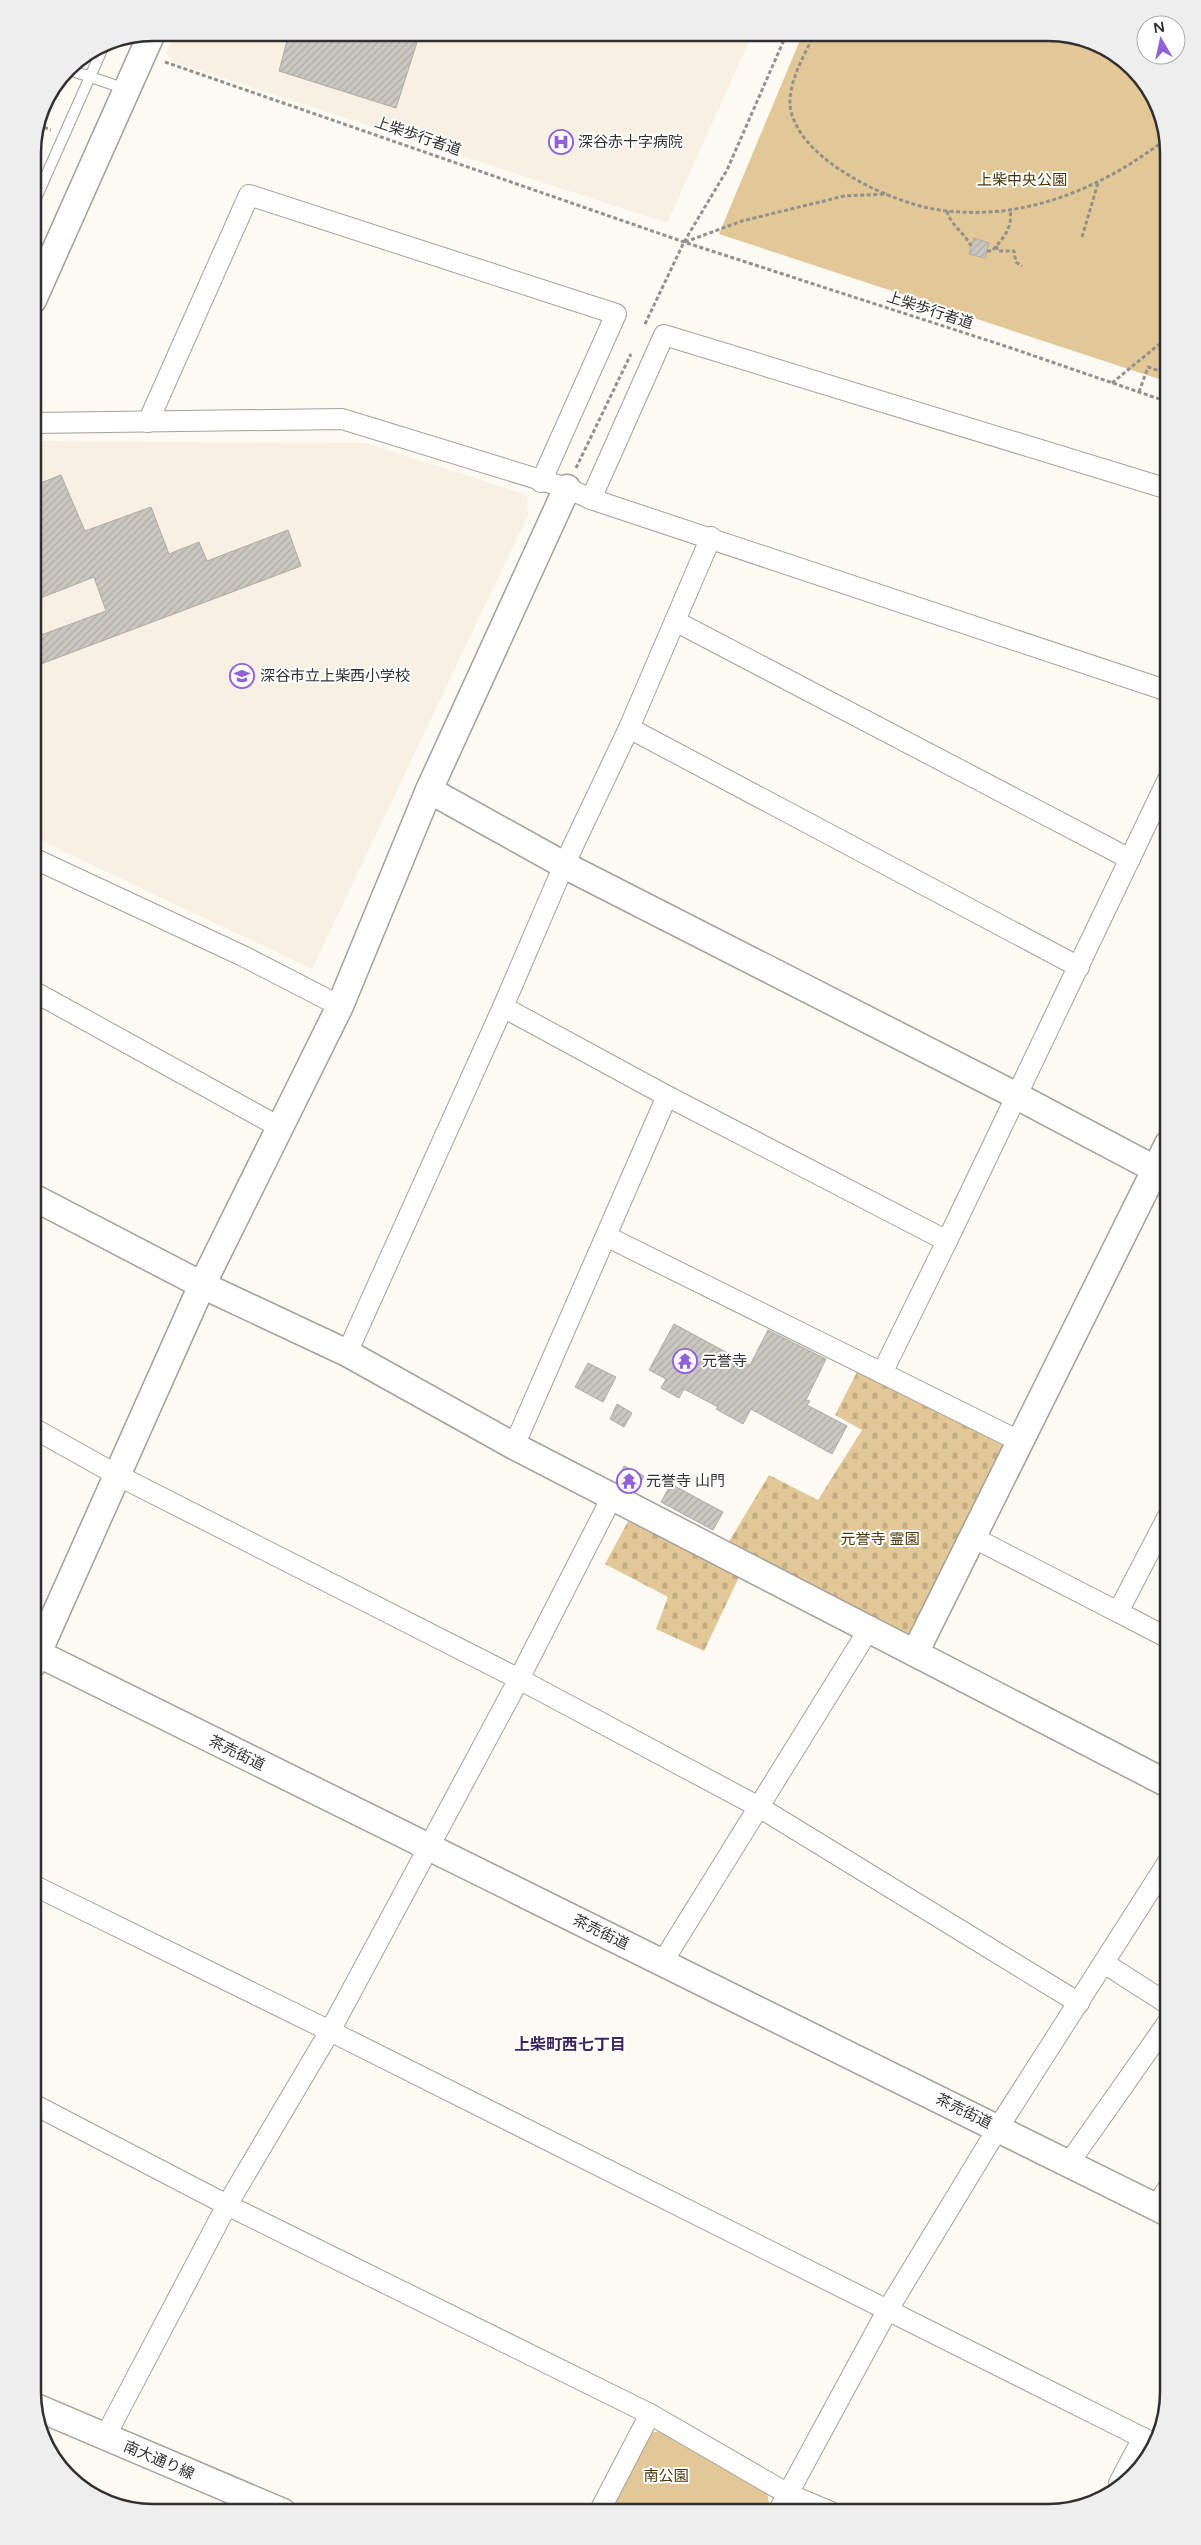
<svg xmlns="http://www.w3.org/2000/svg" width="1201" height="2545" font-family="'Varela Round','Noto Sans JP',sans-serif">
<style>
.built{fill:#f7f0e3}
.cemetery{fill:url(#cemetery-stones)}
.park{fill:#e2c896}
.building{fill:url(#building-hatch);stroke:#afaca7}
.lines{fill:none;stroke-linecap:round;stroke-linejoin:round}
.service-casing{stroke:#a4a19b;stroke-width:12}
.minor-casing{stroke:#a4a19b;stroke-width:22}
.tertiary-casing{stroke:#a4a19b;stroke-width:29}
.path{stroke:#93918d;stroke-width:3;stroke-dasharray:4 2.5;stroke-linecap:butt}
.service{stroke:#fff;stroke-width:10}
.minor{stroke:#fff;stroke-width:20}
.tertiary{stroke:#fff;stroke-width:26}
.labels{text-anchor:middle;stroke-width:4;stroke-linejoin:round;paint-order:stroke}
.street-label{font-size:15px;fill:#31302e;stroke:#fff}
.poi-label{font-size:15px;fill:#31302e;stroke:#fff;text-anchor:start}
.park-label{font-size:15px;fill:#4b3608;stroke:#fff}
.neighbourhood-label{font-size:16px;font-weight:bold;fill:#3d255f;stroke:#fff}
.rim{fill:none;stroke:#31302e;stroke-width:2.5}
</style>
<defs>
<pattern id="cemetery-stones" width="16" height="16" patternUnits="userSpaceOnUse" patternTransform="scale(1.25)"><rect width="16" height="16" fill="#e2c896"/><path d="M2 7V4a2 2 0 0 1 4 0v3zM10 15v-3a2 2 0 0 1 4 0v3z" fill="#c2ac82"/></pattern>
<pattern id="building-hatch" width="6" height="6" patternUnits="userSpaceOnUse" patternTransform="scale(1.25)"><rect width="6" height="6" fill="#cac7c1"/><path d="M-1 1l2-2M0 6l6-6M5 7l2-2" fill="none" stroke="#aeaba6"/></pattern>
</defs>
<rect width="100%" height="100%" fill="#fdfaf4"/>
<g class="built">
<polygon points="176,33 753,33 667,223 171,61 166,52"/>
<polygon points="33,441 365,443 527,495 528,515 312,969 33,837"/>
</g>
<g class="cemetery">
<polygon points="857,1372 1008,1446 912,1638 727,1545 769,1475 818,1500 862,1430 835,1415"/>
<polygon points="631,1516 741,1573 704,1651 656,1629 668,1597 605,1564"/>
</g>
<g class="park">
<polygon points="803,33 1056,33 1121,57 1159,107 1168,153 1168,382 719,234"/>
<polygon points="660,2431 767,2493 770,2508 768,2512 605,2512 646,2433"/>
</g>
<g class="building">
<polygon points="289,33 420,33 396,108 279,71"/>
<polygon points="974,238 989,243 985,258 969,254"/>
<polygon points="61,475 85,531 151,507 169,554 199,542 207,561 288,530 301,566 33,667 33,638 106,611 94,577 33,601 33,486"/>
<polygon points="674,1324 750,1365 768,1330 826,1359 806,1400 810,1401 807,1405 847,1426 832,1454 751,1409 743,1424 716,1409 718,1407 684,1389 679,1398 661,1388 666,1379 649,1370"/>
<polygon points="588,1363 616,1377 603,1402 575,1387"/>
<polygon points="617,1404 632,1413 624,1427 610,1419"/>
<polygon points="624,1466 644,1476 636,1492 616,1482"/>
<polygon points="671,1484 723,1512 713,1530 661,1502"/>
</g>
<g class="lines">
<defs>
<g id="service">
<polyline points="67,69 126,89"/>
<polyline points="33,195 37,196 105,43"/>
</g>
<g id="minor">
<polyline points="148,422 249,195 616,314 541,482"/>
<polyline points="33,423 342,419 567,488 591,499 1168,691"/>
<polyline points="591,499 664,335 1168,489"/>
<polyline points="675,621 1130,859"/>
<polyline points="629,728 1079,967"/>
<polyline points="33,858 243,956 340,1006"/>
<polyline points="33,991 281,1128"/>
<polyline points="503,1007 667,1096 947,1241 1168,779"/>
<polyline points="606,1236 1021,1442"/>
<polyline points="347,1353 503,1007 564,865 629,728 711,537"/>
<polyline points="882,1373 947,1241"/>
<polyline points="33,1428 117,1475 519,1679 759,1807 1079,2003"/>
<polyline points="514,1446 667,1096"/>
<polyline points="974,1538 1118,1612 1168,1516"/>
<polyline points="1118,1612 1168,1638"/>
<polyline points="33,1885 330,2031 1153,2443"/>
<polyline points="662,1963 869,1629"/>
<polyline points="1104,1963 1168,2004"/>
<polyline points="33,2104 227,2205 650,2414 788,2494 831,2512"/>
<polyline points="1069,2163 1168,2022"/>
<polyline points="1156,2206 1168,2188"/>
<polyline points="105,2437 227,2205 330,2031 519,1679 613,1495"/>
<polyline points="1119,2483 1143,2438"/>
<polyline points="599,2512 650,2414"/>
<polyline points="778,2512 887,2311 998,2128 1168,1862"/>
</g>
<g id="tertiary">
<polyline points="33,300 152,33"/>
<polyline points="429,790 564,865 1017,1096 1168,1176"/>
<polyline points="33,1197 202,1285 347,1353 514,1446 1168,1784"/>
<polyline points="33,1651 1168,2213"/>
<polyline points="915,1653 1168,1144"/>
<polyline points="33,1664 202,1285 340,1006 429,790 567,488"/>
<polyline points="36,2407 283,2512"/>
</g>
</defs>
<use href="#service" class="service-casing"/>
<use href="#minor" class="minor-casing"/>
<use href="#tertiary" class="tertiary-casing"/>
<g class="path">
<path d="M815 33C805 54 789 80 790 104 794 159 893 204 940 210 960 213 981 213 1001 211 1062 204 1118 176 1166 139"/>
<polyline points="165,62 684,242 1011,348 1168,402"/>
<polyline points="38,125 51,130"/>
<path d="M947 211C951 226 965 233 971 246"/>
<polyline points="1082,237 1098,183"/>
<polyline points="685,242 742,221 844,196 887,194"/>
<polyline points="996,246 998,251 1014,251 1016,262 1022,266"/>
<path d="M987 251H992C1004 237 1013 228 1010 209"/>
<polyline points="645,324 684,242 727,170 787,33"/>
<polyline points="1112,383 1168,337"/>
<polyline points="1139,392 1148,367 1168,374"/>
<polyline points="576,468 631,354"/>
</g>
<use href="#service" class="service"/>
<use href="#minor" class="minor"/>
<use href="#tertiary" class="tertiary"/>
</g>
<defs>
<symbol id="hospital-ring" viewBox="-11 -11 22 22"><circle r="9.5" fill="#fff" stroke="#9260d9" stroke-width="1.5"/><path d="M-5-5h3v3.5h4V-5h3V5h-3V1.5h-4V5h-3Z" fill="#9260d9"/></symbol>
<symbol id="school-ring" viewBox="-11 -11 22 22"><circle r="9.5" fill="#fff" stroke="#9260d9" stroke-width="1.5"/><path d="M0-5L7-2L0 1L-7-2ZM-4 1L0 2.5L4 1V4Q0 6-4 4Z" fill="#9260d9"/></symbol>
<symbol id="temple-ring" viewBox="-11 -11 22 22"><circle r="9.5" fill="#fff" stroke="#9260d9" stroke-width="1.5"/><path d="M0-6L5-2H3V0L6.5 2.5H4V6H1.5V3h-3V6H-4V2.5H-6.5L-3 0V-2H-5Z" fill="#9260d9"/></symbol>
</defs>
<g fill-rule="evenodd">
<use href="#hospital-ring" x="547" y="128" width="28" height="28"/>
<use href="#school-ring" x="228" y="662" width="28" height="28"/>
<use href="#temple-ring" x="671" y="1347" width="28" height="28"/>
<use href="#temple-ring" x="615" y="1467" width="28" height="28"/>
</g>
<g class="labels">
<g class="street-label">
<text transform="translate(418 136) rotate(19)" y="5">上柴歩行者道</text>
<text transform="translate(930 310) rotate(18)" y="5">上柴歩行者道</text>
<text transform="translate(237 1753) rotate(26)" y="5">茶売街道</text>
<text transform="translate(601 1932) rotate(26)" y="5">茶売街道</text>
<text transform="translate(964 2111) rotate(26)" y="5">茶売街道</text>
<text transform="translate(159 2460) rotate(23)" y="5">南大通り線</text>
</g>
<g class="poi-label">
<text x="578" y="147">深谷赤十字病院</text>
<text x="260" y="681">深谷市立上柴西小学校</text>
<text x="702" y="1366">元誉寺</text>
<text x="646" y="1486">元誉寺 山門</text>
</g>
<g class="park-label">
<text x="1022" y="185">上柴中央公園</text>
<text x="880" y="1544">元誉寺 霊園</text>
<text x="666" y="2481">南公園</text>
</g>
<g class="neighbourhood-label">
<text x="570" y="2050">上柴町西七丁目</text>
</g>
</g>
<path d="M0 0H1201V2545H0ZM153 41H1048A112 112 0 0 1 1160 153V2392A112 112 0 0 1 1048 2504H153A112 112 0 0 1 41 2392V153A112 112 0 0 1 153 41Z" fill="#efeeee" fill-rule="evenodd"/>
<path class="rim" d="M153 41H1048A112 112 0 0 1 1160 153V2392A112 112 0 0 1 1048 2504H153A112 112 0 0 1 41 2392V153A112 112 0 0 1 153 41Z"/>
<g transform="translate(1161 40) rotate(351)"><circle r="24" fill="#ffffff" stroke="#adacab"/>
<path d="M0-4L9 19L0 12L-9 19Z" fill="#9260d9"/>
<text y="-8" font-size="14" font-weight="bold" text-anchor="middle" fill="#31302e">N</text>
</g>
</svg>
